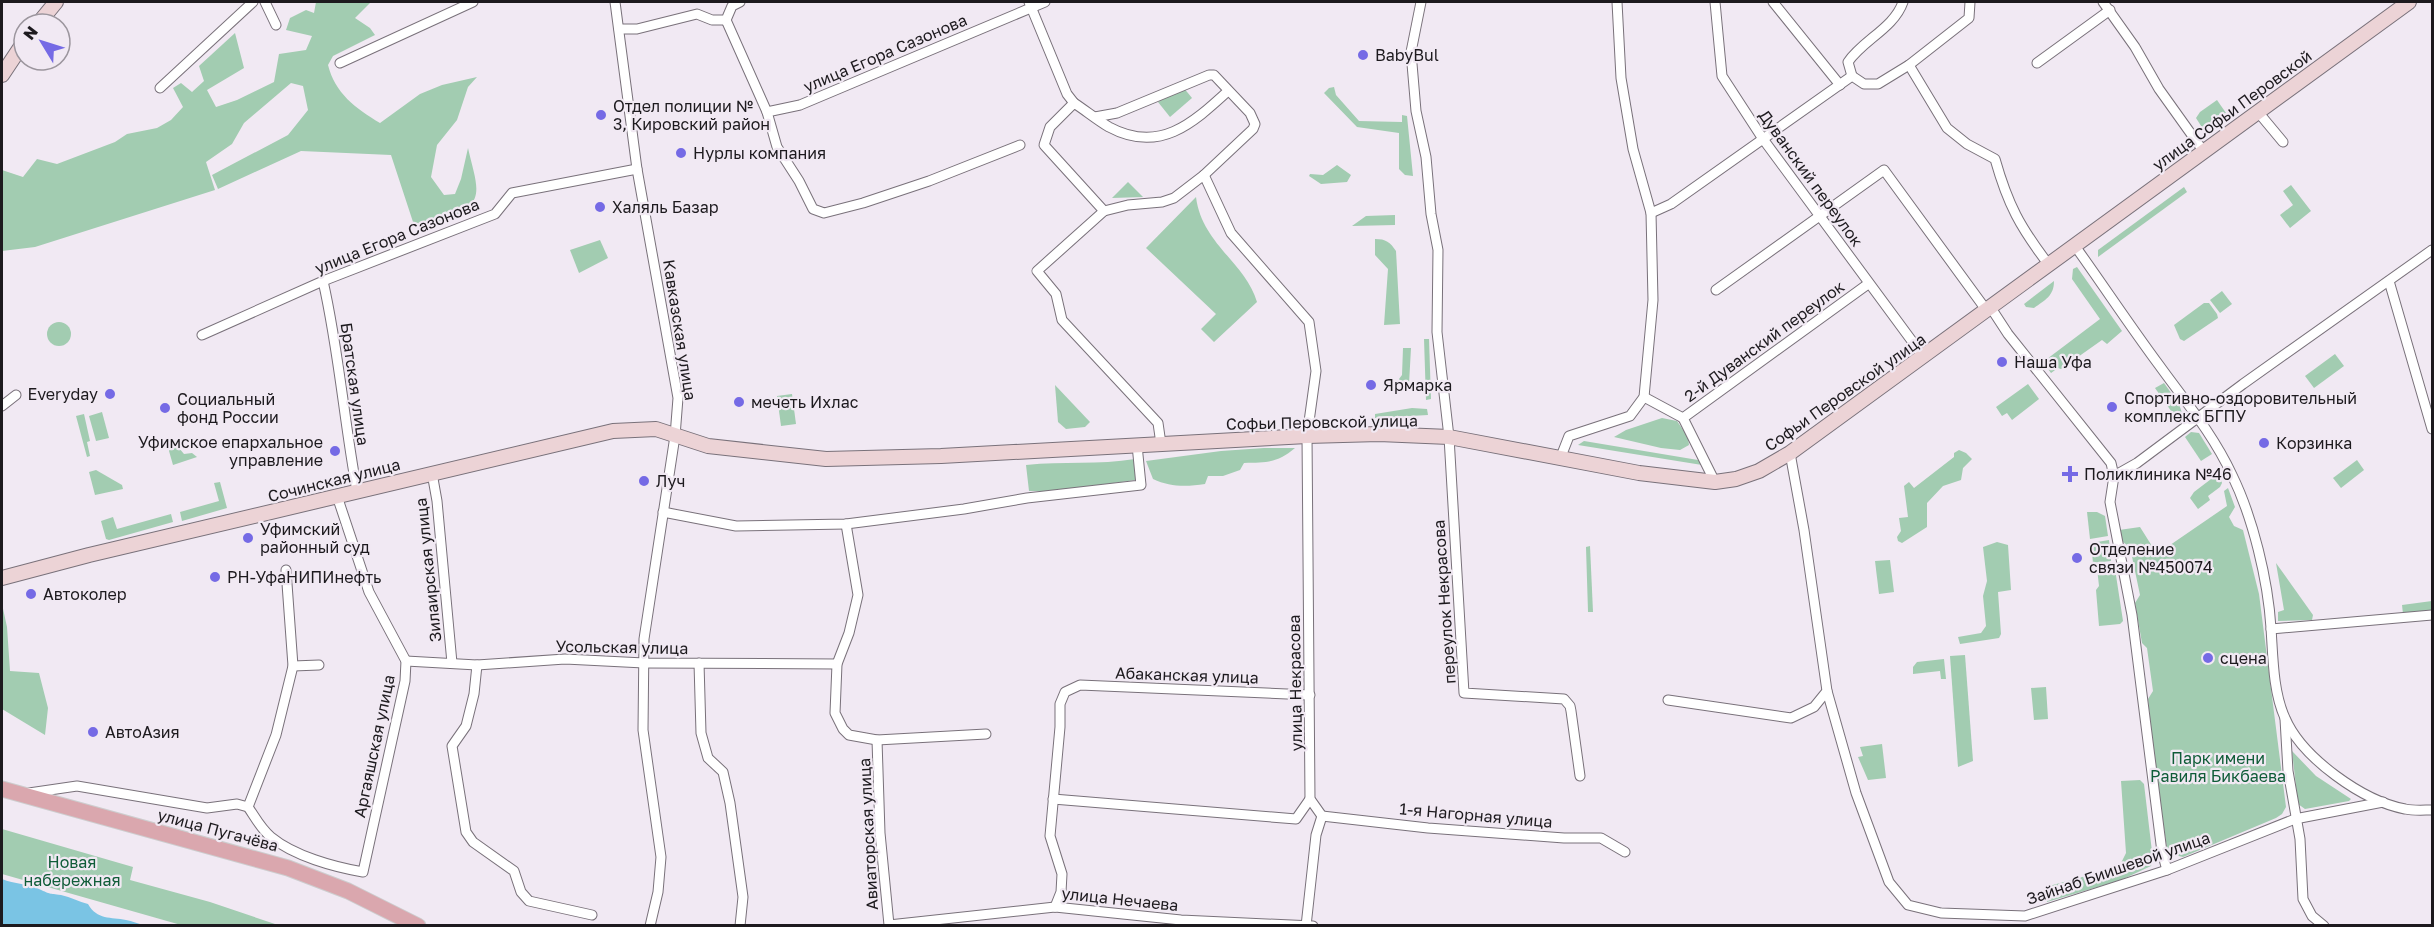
<svg xmlns="http://www.w3.org/2000/svg" width="2434" height="927" font-family="'Golos Text',sans-serif">
<style>
.green{fill:#a2ccb1}
.water{fill:#7ac4e4}
.lines{fill:none;stroke-linecap:round;stroke-linejoin:round}
.minor-casing{stroke:#79717a;stroke-width:11}
.secondary-casing{stroke:#79717a;stroke-width:16}
.primary-casing{stroke:#cdcdce;stroke-width:17}
.minor{stroke:#fff;stroke-width:9}
.secondary{stroke:#ecd3d6;stroke-width:14}
.primary{stroke:#daa7ae;stroke-width:15}
.poi-dot{fill:#756ae5;stroke:#f1e9f3;stroke-width:2}
.labels{text-anchor:middle;stroke-width:4.5;stroke-linejoin:round;paint-order:stroke}
.street-label{font-size:16px;fill:#1d1a1e;stroke:#f1e9f3}
.poi-label{font-size:16px;fill:#1d1a1e;stroke:#f1e9f3;text-anchor:start}
.park-label{font-size:16px;fill:#0f5c38;stroke:#f1e9f3}
</style>
<rect width="100%" height="100%" fill="#f1e9f3"/>
<g class="green">
<path d="M316 2H371L355 18 370 28 375 35 333 56 328 65C335 93 355 108 380 123L420 94 442 85 477 77 468 87 457 120 437 145 431 177 444 195 455 194 461 179 468 148C477 188 489 205 442 221 432 225 424 229 414 225L391 155 301 151 218 189 212 175 288 135 308 110 303 86 291 83 244 123 232 144 206 162 215 190 35 247 2 251V170L23 177 37 159 57 164 115 142 127 134 157 128 171 120 183 107 173 88 181 83 192 92 204 81 199 66 235 33 244 68 207 90 216 107 237 100 274 82 279 54 306 50 312 36 286 30 290 18 306 10 314 13Z"/>
<polygon points="1183,87 1192,98 1170,117 1158,102"/>
<polygon points="1334,87 1336,95 1359,121 1402,122 1402,115 1407,116 1413,176 1405,175 1399,169 1399,133 1357,127 1324,93 1329,88"/>
<polygon points="2217,100 2226,113 2203,129 2196,118 2200,112"/>
<polygon points="1337,165 1351,175 1347,182 1321,184 1309,176 1310,174 1323,175"/>
<polygon points="1128,182 1143,197 1112,198"/>
<polygon points="2291,185 2311,211 2290,228 2280,215 2293,205 2283,191"/>
<polygon points="2184,187 2187,192 2098,257 2098,250"/>
<path d="M1196 197C1202 244 1245 262 1257 302L1214 342 1201 329 1216 314 1146 248Z"/>
<polygon points="1395,215 1395,225 1352,226 1366,216"/>
<path d="M1375 239C1386 239 1390 242 1396 251L1400 324 1384 325 1388 269 1375 255Z"/>
<polygon points="600,240 608,258 579,273 570,250"/>
<polygon points="2077,267 2122,331 2107,344 2102,340 2061,369 2058,368 2051,373 2043,362 2100,319 2072,279 2073,269"/>
<path d="M2054 281C2054 296 2045 300 2034 308L2026 307 2024 304Z"/>
<polygon points="2222,291 2232,304 2220,313 2210,300"/>
<polygon points="2204,303 2209,303 2217,314 2218,318 2184,341 2180,339 2174,325"/>
<circle cx="59" cy="334" r="12"/>
<polygon points="1424,339 1429,339 1431,399 1426,400"/>
<polygon points="1403,348 1411,348 1409,384 1406,385 1400,383 1399,379 1402,375"/>
<polygon points="2335,354 2344,366 2314,388 2305,376"/>
<polygon points="2164,383 2179,404 2182,413 2176,418 2155,388"/>
<polygon points="2028,384 2039,399 2012,420 2007,413 2002,416 1996,407"/>
<polygon points="1055,385 1090,422 1085,427 1066,429 1058,422"/>
<polygon points="792,394 796,424 781,426 777,396"/>
<polygon points="1412,408 1427,409 1428,415 1375,418 1375,414"/>
<polygon points="102,412 109,438 96,441 89,416"/>
<polygon points="84,414 90,441 87,442 90,456 87,457 76,416"/>
<polygon points="1662,418 1677,421 1688,437 1689,445 1680,450 1661,448 1614,437 1626,430"/>
<polygon points="2191,432 2199,433 2212,454 2201,461 2185,437"/>
<polygon points="1584,441 1698,460 1702,465 1578,445"/>
<polygon points="171,447 179,448 184,454 192,453 197,457 173,465 169,451"/>
<path d="M1264 448H1295C1277 463 1266 463 1244 463L1240 470 1223 476H1208L1205 484C1186 487 1170 487 1153 479L1146 461 1221 451Z"/>
<polygon points="1959,450 1966,453 1972,459 1963,468 1961,480 1943,486 1927,503 1927,527 1902,543 1898,541 1897,537 1901,531 1899,518 1908,517 1904,486 1909,482 1914,488 1954,457 1954,453"/>
<path d="M1135 459V480L1058 491H1029L1026 465C1063 461 1099 465 1135 459Z"/>
<polygon points="2357,460 2364,470 2341,488 2333,478"/>
<polygon points="96,470 122,485 123,489 95,495 89,472"/>
<polygon points="2219,473 2222,483 2220,487 2208,496 2210,500 2198,509 2190,498 2194,492"/>
<polygon points="220,482 227,508 182,521 180,512 219,501 214,483"/>
<polygon points="2228,488 2235,507 2229,517 2234,526 2243,530 2259,594 2286,807 2282,814 2276,818 2183,857 2170,854 2167,848 2156,777 2148,699 2153,691 2147,648 2142,643 2135,603 2140,595 2130,547 2120,540 2119,530 2140,527 2157,554 2227,506 2224,491"/>
<polygon points="2087,512 2097,512 2105,516 2108,536 2090,539"/>
<polygon points="171,514 173,522 109,540 106,539 101,521 113,517 117,529"/>
<polygon points="2109,540 2111,561 2093,563 2091,543"/>
<polygon points="1997,542 2008,545 2011,590 1998,592 2001,634 1999,638 1960,644 1958,637 1981,633 1986,626 1983,596 1987,581 1983,547"/>
<polygon points="1590,546 1593,612 1588,612 1586,547"/>
<polygon points="1890,560 1894,592 1879,594 1875,561"/>
<polygon points="2276,563 2313,615 2312,620 2278,621 2278,612 2284,610"/>
<polygon points="2111,566 2115,569 2123,621 2120,624 2099,626 2096,590 2099,586 2097,568"/>
<polygon points="2432,601 2432,611 2403,614 2402,605"/>
<polygon points="2,604 7,627 10,671 39,673 48,708 45,735 2,709"/>
<polygon points="1965,655 1973,761 1958,767 1950,656"/>
<polygon points="1944,659 1946,679 1941,679 1940,671 1913,674 1913,667 1917,662"/>
<polygon points="2046,687 2048,719 2034,720 2031,688"/>
<polygon points="1882,744 1886,778 1868,780 1858,757 1863,756 1860,747"/>
<polygon points="2292,751 2316,776 2351,799 2349,801 2305,809 2298,804"/>
<polygon points="2140,780 2144,784 2153,860 2151,866 2121,880 2047,902 2045,891 2049,886 2119,867 2126,853 2121,781"/>
<polygon points="2,829 133,867 130,880 210,902 278,925 181,925 2,874"/>
</g>
<path class="water" d="M2 879C14 884 29 884 39 889 52 895 48 893 61 895 71 897 79 902 88 904 97 920 111 917 126 920 132 921 138 924 145 925H2Z"/>
<g class="lines">
<defs>
<g id="minor">
<polyline points="265,2 276,25"/>
<polyline points="615,2 637,169 678,398 675,436 644,639 643,730 661,857 658,892 650,926"/>
<polyline points="1029,2 1067,94 1074,103"/>
<polyline points="1421,2 1411,52 1416,111 1426,157 1431,214 1438,250 1437,332 1449,437 1464,693 1564,699 1570,706 1571,711 1580,776"/>
<polyline points="1715,2 1722,76 1763,139 1923,356"/>
<polyline points="1773,2 1840,85"/>
<polyline points="2103,2 2135,47 2159,89 2204,152"/>
<polyline points="726,20 767,112 777,147 799,181 813,209 824,213 863,203 929,181 1020,145"/>
<polyline points="619,29 637,29 697,14 712,20 726,20 732,6 740,2"/>
<polyline points="340,63 473,2"/>
<polyline points="2037,63 2110,10"/>
<path d="M1909 65 1947 128 1967 144 1995 159C2008 205 2020 227 2049 265"/>
<path d="M1852 76 1848 62C1863 40 1894 28 1903 2"/>
<polyline points="160,88 253,2"/>
<polyline points="767,112 800,105 1045,2"/>
<polyline points="2258,112 2283,142"/>
<polyline points="1095,117 1117,113 1209,75 1214,75 1250,113 1255,124 1253,129 1204,175 1174,198 1162,202 1128,205 1104,211 1037,271 1056,294 1062,320 1158,423 1161,444"/>
<polyline points="1204,175 1231,233 1309,322 1316,371 1307,436 1310,799 1322,816 1316,835 1306,926"/>
<path d="M1104 211 1044 145 1050 127 1074 103C1085 110 1097 120 1109 127 1159 154 1192 124 1228 91"/>
<polyline points="1651,213 1671,204 1852,76 1864,84 1878,84 1909,65 1969,18 1970,2"/>
<path d="M2075 246C2103 285 2130 326 2159 365 2185 401 2213 434 2232 475 2253 518 2268 580 2271 628 2273 657 2273 692 2285 718 2302 758 2363 801 2405 809 2414 811 2424 810 2432 810"/>
<path d="M323 281C339 351 344 421 357 491"/>
<polyline points="2389,281 2432,429"/>
<polyline points="1716,290 1884,170 1987,311"/>
<polyline points="1991,308 2008,334 2111,463 2114,476 2110,502 2132,615 2162,852 2167,870"/>
<polyline points="202,335 323,281 495,214 512,193 637,169"/>
<polyline points="1644,397 1683,418 1868,284"/>
<polyline points="2,406 16,395"/>
<polyline points="1683,418 1715,482"/>
<polyline points="1560,459 1569,436 1630,416 1644,397 1653,300 1651,213 1633,149 1621,78 1617,2"/>
<polyline points="432,473 437,501 452,663"/>
<polyline points="2114,476 2137,463 2243,384 2432,250"/>
<polyline points="663,512 736,526 846,524 964,509 1027,498 1141,485 1137,445"/>
<polyline points="846,524 858,595 849,633 837,664 835,713 843,729 849,735 877,740 986,734"/>
<polyline points="2271,629 2432,615"/>
<polyline points="406,661 477,665 565,659 644,663 837,664"/>
<polyline points="699,663 701,733 708,758 723,772 730,803 743,897 740,926"/>
<polyline points="477,665 474,694 466,726 452,746 466,832 473,842 514,871 521,892 529,901 592,915"/>
<polyline points="293,666 319,665"/>
<polyline points="1827,691 1856,793 1889,882 1908,905 1941,913 2025,916 2167,870 2295,819 2383,802"/>
<polyline points="1668,700 1791,718 1814,707 1827,691 1804,530 1790,453"/>
<polyline points="2285,719 2288,771 2300,839 2303,899 2312,916 2324,926"/>
<polyline points="877,740 880,833 889,925 1055,907 1181,920 1313,926"/>
<path d="M29 793 77 786 207 808 237 804 248 807C255 817 261 829 271 837 294 856 334 867 363 872L405 681 406 661 369 592 337 496"/>
<polyline points="1053,799 1296,819 1310,799"/>
<polyline points="248,807 276,735 293,666 286,570"/>
<polyline points="1322,816 1428,828 1564,838 1601,838 1625,852"/>
<polyline points="1055,907 1061,892 1062,874 1050,836 1060,727 1060,704 1065,692 1080,685 1310,695"/>
</g>
<g id="secondary">
<polyline points="38,24 56,2"/>
<polyline points="2,75 24,42"/>
<polyline points="2,578 89,555 613,431 656,429 708,446 826,459 941,456 1307,436 1379,434 1449,437 1639,473 1715,482 1736,479 1759,471 1790,453 2409,2"/>
</g>
<polyline id="primary" points="2,789 288,868 348,891 418,926"/>
</defs>
<use href="#minor" class="minor-casing"/>
<use href="#secondary" class="secondary-casing"/>
<use href="#primary" class="primary-casing"/>
<use href="#minor" class="minor"/>
<use href="#secondary" class="secondary"/>
<use href="#primary" class="primary"/>
</g>
<g class="poi-dot">
<circle cx="1363" cy="55" r="6"/>
<circle cx="601" cy="115" r="6"/>
<circle cx="681" cy="153" r="6"/>
<circle cx="600" cy="207" r="6"/>
<circle cx="2002" cy="362" r="6"/>
<circle cx="1371" cy="385" r="6"/>
<circle cx="110" cy="394" r="6"/>
<circle cx="739" cy="402" r="6"/>
<circle cx="2112" cy="407" r="6"/>
<circle cx="165" cy="408" r="6"/>
<circle cx="2264" cy="443" r="6"/>
<circle cx="335" cy="451" r="6"/>
<path d="M2067 465h6v6h6v6h-6v6h-6v-6h-6v-6h6z"/>
<circle cx="644" cy="481" r="6"/>
<circle cx="248" cy="538" r="6"/>
<circle cx="2077" cy="558" r="6"/>
<circle cx="215" cy="577" r="6"/>
<circle cx="31" cy="594" r="6"/>
<circle cx="2208" cy="658" r="6"/>
<circle cx="93" cy="732" r="6"/>
</g>
<g class="labels">
<g class="street-label">
<text transform="translate(885 53) rotate(-23)" y="6">улица Егора Сазонова</text>
<text transform="translate(2232 110) rotate(-36)" y="6">улица Софьи Перовской</text>
<text transform="translate(1811 178) rotate(54)" y="6">Дуванский переулок</text>
<text transform="translate(397 236) rotate(-22)" y="6">улица Егора Сазонова</text>
<text transform="translate(680 330) rotate(81)" y="6">Кавказская улица</text>
<text transform="translate(1764 341) rotate(-36)" y="6">2-й Дуванский переулок</text>
<text transform="translate(355 384) rotate(82)" y="6">Братская улица</text>
<text transform="translate(1845 392) rotate(-35)" y="6">Софьи Перовской улица</text>
<text transform="translate(1322 422) rotate(-1)" y="6">Софьи Перовской улица</text>
<text transform="translate(334 480) rotate(-14)" y="6">Сочинская улица</text>
<text transform="translate(428 570) rotate(-96)" y="6">Зилаирская улица</text>
<text transform="translate(1444 602) rotate(-94)" y="6">переулок Некрасова</text>
<text transform="translate(622 647) rotate(1)" y="6">Усольская улица</text>
<text transform="translate(1187 675) rotate(2)" y="6">Абаканская улица</text>
<text transform="translate(1295 683) rotate(-91)" y="6">улица Некрасова</text>
<text transform="translate(374 746) rotate(-78)" y="6">Аргаяшская улица</text>
<text transform="translate(1476 815) rotate(5)" y="6">1-я Нагорная улица</text>
<text transform="translate(218 830) rotate(15)" y="6">улица Пугачёва</text>
<text transform="translate(868 834) rotate(-93)" y="6">Авиаторская улица</text>
<text transform="translate(2118 868) rotate(-19)" y="6">Зайнаб Биишевой улица</text>
<text transform="translate(1120 899) rotate(6)" y="6">улица Нечаева</text>
</g>
<g class="poi-label">
<text x="1375" y="61">BabyBul</text>
<text x="613" y="112">Отдел полиции №<tspan x="613" dy="18">3, Кировский район</tspan></text>
<text x="693" y="159">Нурлы компания</text>
<text x="612" y="213">Халяль Базар</text>
<text x="2014" y="368">Наша Уфа</text>
<text x="1383" y="391">Ярмарка</text>
<text x="98" y="400" text-anchor="end">Everyday</text>
<text x="2124" y="404">Спортивно-оздоровительный<tspan x="2124" dy="18">комплекс БГПУ</tspan></text>
<text x="177" y="405">Социальный<tspan x="177" dy="18">фонд России</tspan></text>
<text x="751" y="408">мечеть Ихлас</text>
<text x="323" y="448" text-anchor="end">Уфимское епархальное<tspan x="323" dy="18">управление</tspan></text>
<text x="2276" y="449">Корзинка</text>
<text x="2084" y="480">Поликлиника №46</text>
<text x="656" y="487">Луч</text>
<text x="260" y="535">Уфимский<tspan x="260" dy="18">районный суд</tspan></text>
<text x="2089" y="555">Отделение<tspan x="2089" dy="18">связи №450074</tspan></text>
<text x="227" y="583">РН-УфаНИПИнефть</text>
<text x="43" y="600">Автоколер</text>
<text x="2220" y="664">сцена</text>
<text x="105" y="738">АвтоАзия</text>
</g>
<g class="park-label">
<text x="2218" y="764">Парк имени<tspan x="2218" dy="18">Равиля Бикбаева</tspan></text>
<text x="72" y="868">Новая<tspan x="72" dy="18">набережная</tspan></text>
</g>
</g>
<rect width="2434" height="927" fill="none" stroke="#1d1a1e" stroke-width="6"/>
<g transform="translate(42 42) rotate(308)"><circle r="28" fill="#f1e9f3" stroke="#9c969e" stroke-width="1.5"/>
<path d="M0-4.5L10 22L0 15L-10 22Z" fill="#756ae5"/>
<text y="-9" font-size="16" font-weight="bold" text-anchor="middle" fill="#1d1a1e">N</text>
</g>
</svg>
